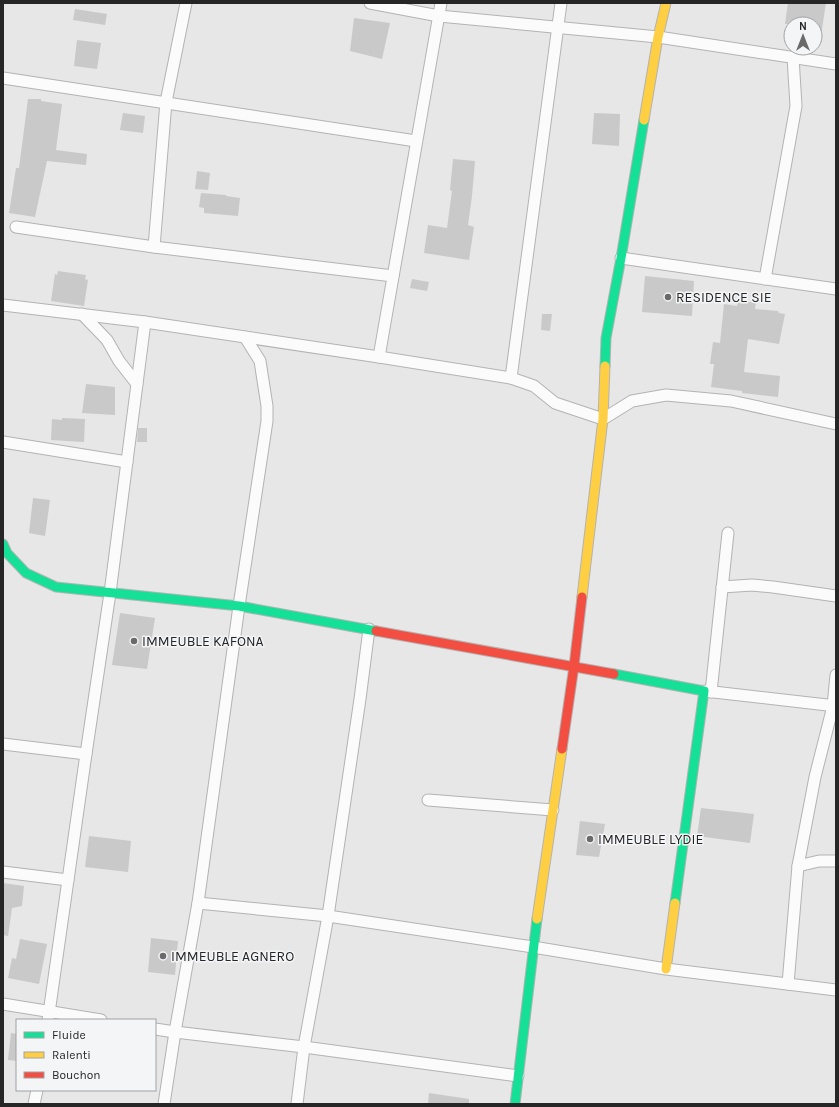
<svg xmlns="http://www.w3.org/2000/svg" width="839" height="1107" font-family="Karla,sans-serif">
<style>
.building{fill:#c9c9c9}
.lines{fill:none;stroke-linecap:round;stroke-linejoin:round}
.street-casing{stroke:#b3b3b4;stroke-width:13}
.fast-casing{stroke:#b3b3b4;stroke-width:11}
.slow-casing{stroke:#b3b3b4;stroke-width:11}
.jam-casing{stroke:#b3b3b4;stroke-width:11}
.street{stroke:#fbfbfc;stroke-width:11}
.fast{stroke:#16e098;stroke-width:9}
.slow{stroke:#ffcf43;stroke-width:9}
.jam{stroke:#f24e42;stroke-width:9}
.poi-dot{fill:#6a6a6b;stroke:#f4f5f6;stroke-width:1.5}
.labels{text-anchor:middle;stroke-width:3;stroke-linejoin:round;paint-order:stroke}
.poi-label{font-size:14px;fill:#262627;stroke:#f4f5f6;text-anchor:start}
</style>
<rect width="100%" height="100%" fill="#e7e7e8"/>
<g class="building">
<polygon points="788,3 826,3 820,42 815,42 815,24 785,24"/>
<polygon points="75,9 107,14 105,25 73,20"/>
<polygon points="354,18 390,23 382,59 350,51"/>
<polygon points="77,40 101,43 97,69 74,66"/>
<polygon points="28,99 41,99 41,101 62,104 56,150 87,154 86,165 47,161 35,217 9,213 16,168 19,168"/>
<polygon points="123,113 145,116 143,133 120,130"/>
<polygon points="594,113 620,114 619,146 592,144"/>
<polygon points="453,159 475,161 472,196 468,225 474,227 469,260 424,253 428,225 447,228 452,191 450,190"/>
<polygon points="197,171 210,173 208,190 195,189"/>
<polygon points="201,193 226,195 226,196 240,198 238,216 204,213 204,208 199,207"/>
<polygon points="58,271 86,275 85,279 88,280 84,306 51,301 55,274 57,275"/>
<polygon points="645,276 694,281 692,316 642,312"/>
<polygon points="412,279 429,282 427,291 410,288"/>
<polygon points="738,300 756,303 755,309 778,311 779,313 785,314 779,344 748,339 744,372 780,376 778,397 742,393 742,391 711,387 714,364 710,364 713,342 720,343 724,304 737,306"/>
<polygon points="542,314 552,314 550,331 541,330"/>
<polygon points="86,384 115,387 115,415 82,413"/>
<polygon points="62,418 85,419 84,442 51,440 52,419 62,420"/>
<polygon points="138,428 147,428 147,442 137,442"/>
<polygon points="33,498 50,500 45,536 29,533"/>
<polygon points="120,613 155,618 147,669 112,665"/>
<polygon points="701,808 754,814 750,843 697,836"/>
<polygon points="580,821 605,824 599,857 576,855"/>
<polygon points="89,836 131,841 128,872 85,867"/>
<polygon points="3,883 24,886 22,906 12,908 8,936 3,935"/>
<polygon points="151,938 178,941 175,975 148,972"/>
<polygon points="20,939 47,944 39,984 8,978 12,958 16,959"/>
<polygon points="11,1033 17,1034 17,1061 8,1060"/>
<polygon points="429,1093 469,1099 469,1104 428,1104"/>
</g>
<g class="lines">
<defs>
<g id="street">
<polyline points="370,3 439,16 658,37 836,64"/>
<polyline points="3,78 416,141"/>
<polyline points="16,227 154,247 393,276"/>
<polyline points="154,247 166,102 186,3"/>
<polyline points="621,258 836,289"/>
<polyline points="765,279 796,106 793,57"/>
<polyline points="3,305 145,322 379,357 511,378 534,386 555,403 603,419 632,401 666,395 731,401 836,424"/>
<polyline points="82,314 107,340 119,361 137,384"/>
<polyline points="379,357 383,334 441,3"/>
<polyline points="511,378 561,3"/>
<polyline points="3,442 127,462"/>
<polyline points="722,587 752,585 773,587 836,596"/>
<polyline points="705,691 836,706"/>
<polyline points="711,692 728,533"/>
<polyline points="3,744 86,754"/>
<polyline points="428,800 553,810"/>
<polyline points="798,866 819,861 836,861"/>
<polyline points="3,872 68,880"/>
<polyline points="198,903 328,916 533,947 666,969 836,990"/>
<polyline points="788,984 798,866 815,777 833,706 836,675"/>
<polyline points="3,1004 101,1020"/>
<polyline points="48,1020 86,754 110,593 145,322"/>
<polyline points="155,1029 175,1032 304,1047 518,1076"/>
<polyline points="34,1104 37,1090"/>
<polyline points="164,1104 175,1032 198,903 239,606 267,421 267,406 260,361 245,337"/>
<polyline points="297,1104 304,1047 328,916 360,699 369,629"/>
</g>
<g id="fast">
<polyline points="605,366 606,338 621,258 644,120"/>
<polyline points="3,544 7,553 26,573 56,587 239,606 376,631"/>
<polyline points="614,674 704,691 675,903"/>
<polyline points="515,1104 537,919"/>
</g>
<g id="slow">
<polyline points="644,120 658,37 666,3"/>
<polyline points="582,597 603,419 605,366"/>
<polyline points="537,919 562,749"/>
<polyline points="666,969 675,903"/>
</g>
<g id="jam">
<polyline points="376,631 614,674"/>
<polyline points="562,749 574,666 582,597"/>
</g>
</defs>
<use href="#street" class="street-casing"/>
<use href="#fast" class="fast-casing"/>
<use href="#slow" class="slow-casing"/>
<use href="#jam" class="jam-casing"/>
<use href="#street" class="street"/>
<use href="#fast" class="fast"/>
<use href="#slow" class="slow"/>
<use href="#jam" class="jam"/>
</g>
<g class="poi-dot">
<circle cx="668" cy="297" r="4"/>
<circle cx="134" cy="641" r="4"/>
<circle cx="590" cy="839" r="4"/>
<circle cx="163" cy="956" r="4"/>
</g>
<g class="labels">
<g class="poi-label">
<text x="676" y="302">RESIDENCE SIE</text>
<text x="142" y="646">IMMEUBLE KAFONA</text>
<text x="598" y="844">IMMEUBLE LYDIE</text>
<text x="171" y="961">IMMEUBLE AGNERO</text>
</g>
</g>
<rect width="839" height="1107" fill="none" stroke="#262627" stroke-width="8"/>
<rect x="16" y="1019" width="140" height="72" fill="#f4f5f6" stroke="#a2a2a3"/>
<rect x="24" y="1032" width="20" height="6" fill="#16e098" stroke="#a2a2a3"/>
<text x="52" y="1039" font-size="12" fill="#262627">Fluide</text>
<rect x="24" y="1052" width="20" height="6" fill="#ffcf43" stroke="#a2a2a3"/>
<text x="52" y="1059" font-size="12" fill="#262627">Ralenti</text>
<rect x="24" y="1072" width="20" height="6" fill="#f24e42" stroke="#a2a2a3"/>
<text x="52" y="1079" font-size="12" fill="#262627">Bouchon</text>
<g transform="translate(803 36)"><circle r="19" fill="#f4f5f6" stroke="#a2a2a3"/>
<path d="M0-3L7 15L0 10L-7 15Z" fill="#6a6a6b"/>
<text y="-6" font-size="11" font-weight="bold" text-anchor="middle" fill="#262627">N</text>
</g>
</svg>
